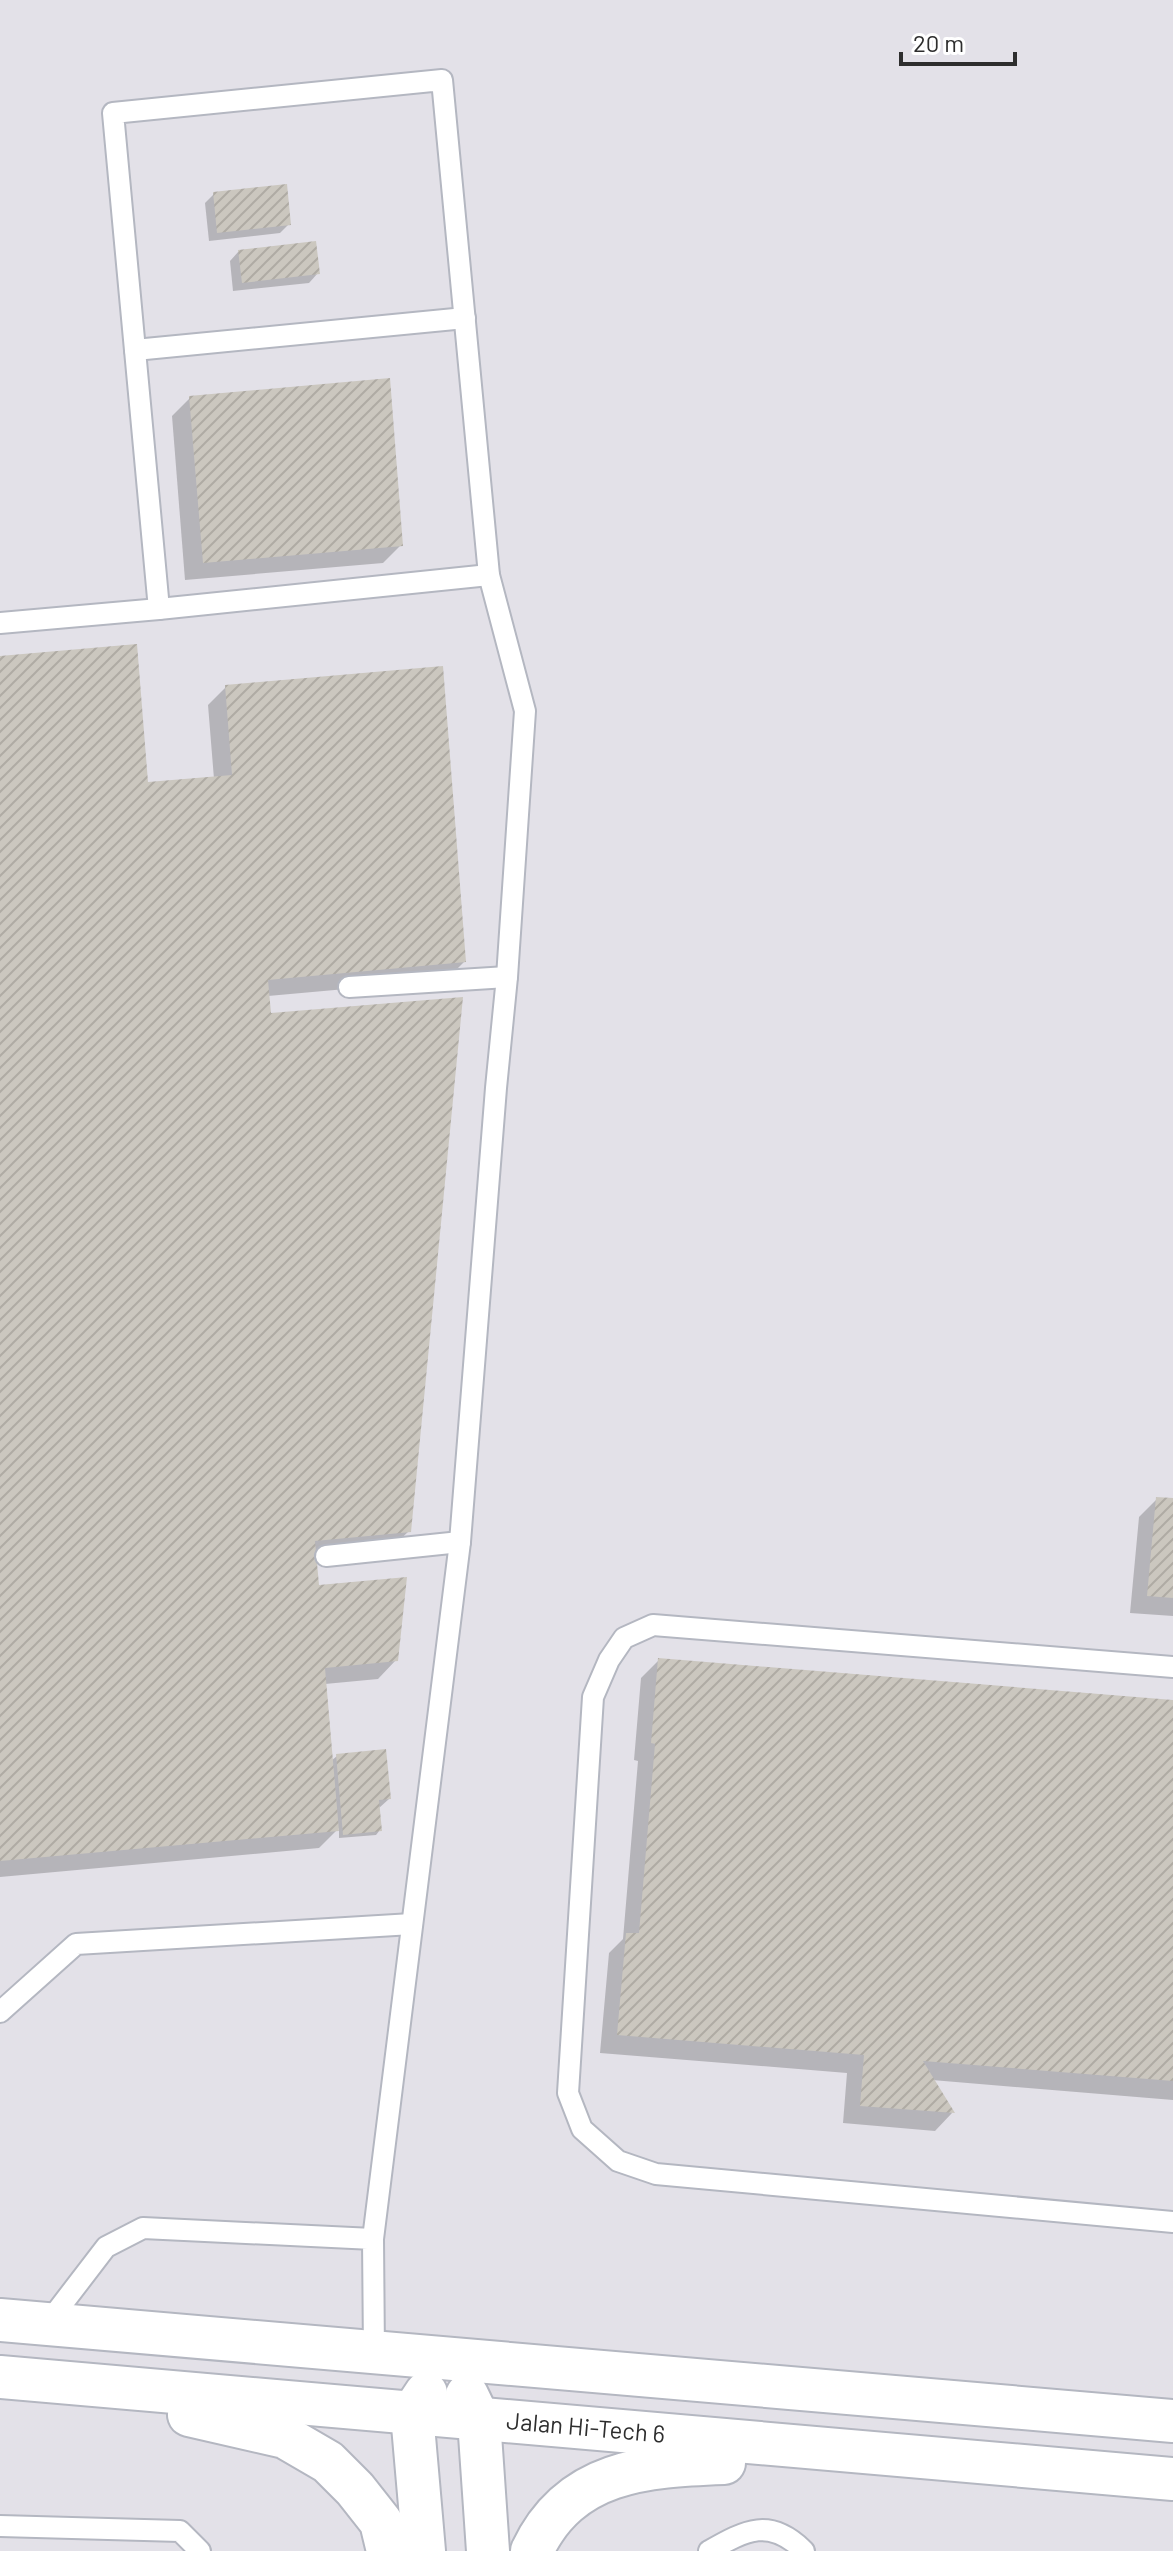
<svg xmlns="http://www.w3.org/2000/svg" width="1173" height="2551" font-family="Barlow,sans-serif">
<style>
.industrial{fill:#e3e1e8}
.shadow{fill:#0003}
.building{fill:url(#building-hatch)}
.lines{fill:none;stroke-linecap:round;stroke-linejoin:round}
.service-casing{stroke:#b4b7c1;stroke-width:24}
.minor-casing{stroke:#b4b7c1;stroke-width:46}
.service{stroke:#fff;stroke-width:20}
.minor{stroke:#fff;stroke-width:42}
.labels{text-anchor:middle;stroke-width:6;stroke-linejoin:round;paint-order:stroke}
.street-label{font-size:24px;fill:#2e2e2e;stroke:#fff}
</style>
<defs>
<pattern id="building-hatch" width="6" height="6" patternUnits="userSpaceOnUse" patternTransform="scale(2)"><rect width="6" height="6" fill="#cbc7bf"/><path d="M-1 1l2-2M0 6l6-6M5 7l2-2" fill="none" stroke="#afaba4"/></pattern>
</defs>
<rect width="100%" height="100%" fill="#efe9e1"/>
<rect class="industrial" x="0" y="0" width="1173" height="2551"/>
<g class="shadow">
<polygon points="214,194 289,224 280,233 209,241 205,203"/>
<polygon points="239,251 318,273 309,283 233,291 230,261"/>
<polygon points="190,398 401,545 383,563 185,580 172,416"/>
<polygon points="0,658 146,785 214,779 208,705 226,687 464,962 446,980 268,996 269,1015 409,1531 390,1549 314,1557 317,1587 396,1660 378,1679 325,1684 331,1761 337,1756 389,1799 379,1808 380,1830 376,1835 339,1838 339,1828 319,1848 0,1877"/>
<polygon points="1157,1499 1173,1500 1173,1616 1130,1613 1139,1517"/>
<polygon points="659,1660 1173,1702 1173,2100 932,2080 952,2113 935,2131 843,2123 847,2073 600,2053 609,1953 623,1939 638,1761 634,1760 641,1678"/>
</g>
<g class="building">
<polygon points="287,184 291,225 217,233 213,192"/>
<polygon points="316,241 320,274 242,283 238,250"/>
<polygon points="390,378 403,546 203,563 189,396"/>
<polygon points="137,644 148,782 232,775 225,685 443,666 466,962 268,980 271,1013 463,997 411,1532 315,1541 319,1585 407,1577 398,1661 325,1668 339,1831 0,1861 0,656"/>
<polygon points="1156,1497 1173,1498 1173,1598 1147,1596"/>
<polygon points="658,1658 1173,1700 1173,2081 923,2061 955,2113 860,2106 864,2055 617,2035 626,1933 639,1933 655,1744 651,1743"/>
<polygon points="386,1749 391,1799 379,1800 382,1831 343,1835 336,1754"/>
</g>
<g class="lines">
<defs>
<g id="service">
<polyline points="135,350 465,318"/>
<polyline points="159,609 113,113 442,80 489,575 525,711 507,977 496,1088 460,1542 373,2239"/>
<polyline points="0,623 159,609 489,575"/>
<polyline points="349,987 507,977"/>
<polyline points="326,1556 460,1542"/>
<polyline points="1173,1667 653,1625 624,1638 609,1660 593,1697 568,2093 582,2129 618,2161 656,2174 1173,2222"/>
<polyline points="0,2012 76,1944 412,1924"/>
<polyline points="47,2324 106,2247 143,2228 373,2239 374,2354"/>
<polyline points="0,2526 180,2531 200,2551"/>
<path d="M709 2551C746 2530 770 2517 804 2551"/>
</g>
<g id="minor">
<polyline points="0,2320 1173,2421"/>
<path id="s1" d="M0 2377 1173 2479"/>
<polyline points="467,2395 479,2420 488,2551"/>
<polyline points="189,2415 285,2437 328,2462 355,2489 381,2522 388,2551"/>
<polyline points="424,2551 412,2414 426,2393"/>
<path d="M532 2551C570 2470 645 2466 724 2463"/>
</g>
</defs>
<use href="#service" class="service-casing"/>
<use href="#minor" class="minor-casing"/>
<use href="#service" class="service"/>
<use href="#minor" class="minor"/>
</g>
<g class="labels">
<g class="street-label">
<text dy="8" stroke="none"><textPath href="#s1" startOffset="588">Jalan Hi-Tech 6</textPath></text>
</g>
</g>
<path d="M901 52v12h114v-12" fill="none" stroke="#2e2e2e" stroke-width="4"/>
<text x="913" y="52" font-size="24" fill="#2e2e2e" stroke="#ffffff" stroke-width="6" paint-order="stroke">20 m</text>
</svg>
